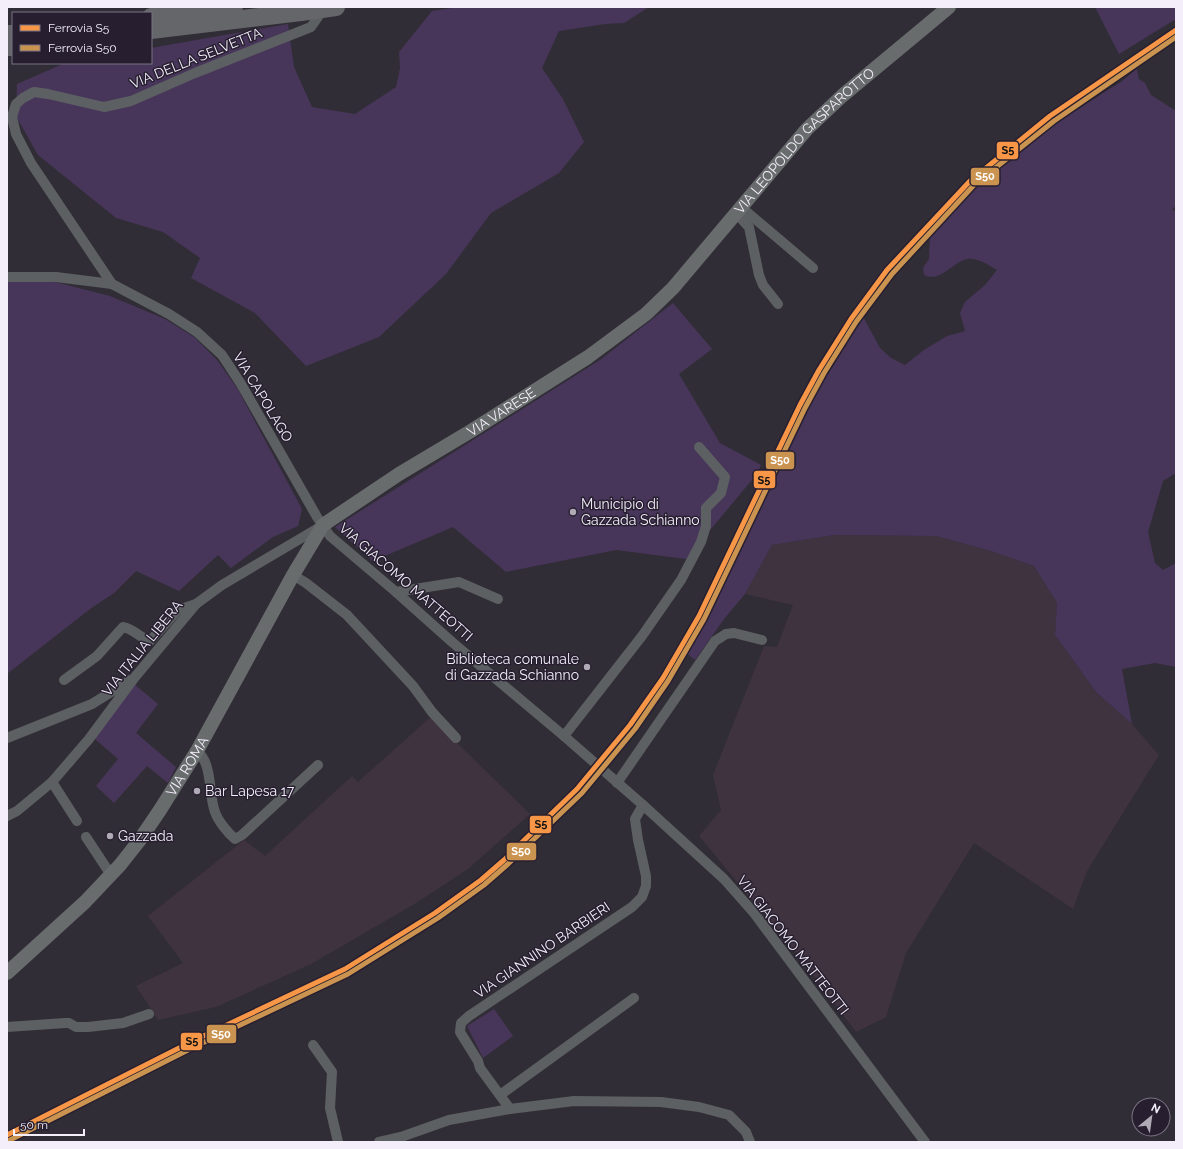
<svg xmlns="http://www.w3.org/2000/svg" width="1183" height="1149" font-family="Raleway,sans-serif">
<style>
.industrial{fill:#3f333f}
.green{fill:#47365a}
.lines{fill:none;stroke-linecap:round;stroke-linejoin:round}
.street{stroke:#5d6062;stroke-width:10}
.secondary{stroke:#686c6d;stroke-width:14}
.highway{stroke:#64666a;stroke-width:18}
.highway-bridge{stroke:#64666a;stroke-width:18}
.rail-1-casing{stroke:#271f30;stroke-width:8}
.rail-2-casing{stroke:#271f30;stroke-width:8}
.rail-1{stroke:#f79647;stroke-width:5}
.rail-2{stroke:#cb9350;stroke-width:5}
.poi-dot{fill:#afaab5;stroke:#271f30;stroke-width:1.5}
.labels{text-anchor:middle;stroke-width:3;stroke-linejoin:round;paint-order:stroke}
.street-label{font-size:14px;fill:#f3eefa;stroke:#271f30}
.poi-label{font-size:14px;fill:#f3eefa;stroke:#271f30;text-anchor:start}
.line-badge{stroke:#271f30;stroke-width:1.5}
.badge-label{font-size:11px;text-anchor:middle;font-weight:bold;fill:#fff}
.pale-badge-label{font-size:11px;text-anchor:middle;font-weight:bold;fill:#111}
</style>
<rect width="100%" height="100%" fill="#312d36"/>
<g class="industrial">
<polygon points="834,535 936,536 991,551 1034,566 1057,603 1055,635 1096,692 1132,724 1159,755 1087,871 1073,909 974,843 906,953 886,1017 856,1032 798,955 699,836 721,810 713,775 764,646 777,647 793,605 745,594 772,545"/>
<polygon points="433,715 456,742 530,814 468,869 416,903 311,964 216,1007 158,1020 136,986 183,963 148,916 244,840 265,856 352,776 358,782"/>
</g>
<g class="green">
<polygon points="459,7 649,7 624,23 605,24 559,31 542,68 563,99 584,142 559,173 491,213 446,274 379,337 306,366 255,313 191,278 200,258 163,232 116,218 38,155 16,116 17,84 65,63 151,63 151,48 288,24 294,67 312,107 355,114 396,87 400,68 399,52 432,11"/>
<polygon points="1095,7 1176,7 1176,19 1119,54"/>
<path d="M1137 69 1139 79 1145 83 1151 95 1176 111V205L1172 210 1176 211V473L1163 481 1148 532 1155 563 1163 570 1176 563V667L1155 663 1122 669 1132 724 1096 692 1055 635 1057 603 1034 566 991 551 936 536 834 535 772 545 745 594 724 619 695 660 684 651 715 593 810 390 861 313 880 348 891 358 905 365 924 350 947 336 965 331 960 313 965 302 985 285 997 270C989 265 977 257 967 259 953 262 940 283 924 275L923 268 929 259 930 238 944 214 955 202 990 171 1026 143 1111 88C1121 83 1128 76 1137 69Z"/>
<polygon points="7,281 55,282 110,296 165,319 194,337 217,360 237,388 302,509 298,526 273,537 231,568 218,555 179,591 136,571 114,593 90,609 7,674"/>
<polygon points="673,303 712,349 679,374 720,443 761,465 756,475 686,559 616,550 506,572 453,527 373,561 335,527 600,360"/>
<polygon points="134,684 158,704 136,733 176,767 168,783 147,766 114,803 96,786 118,759 94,738"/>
<polygon points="494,1009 513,1036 483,1058 467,1026"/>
</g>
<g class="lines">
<g class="street">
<polyline points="741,207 813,268"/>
<polyline points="736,213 749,227 759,275 763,285 778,304"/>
<polyline points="7,277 56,277 112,284 169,314 197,332 222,355 241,384 317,517 330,536 396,592 452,642 564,736 643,805 724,879 754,913 925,1142"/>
<polyline points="112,284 31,163 16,134 12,117 16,104 23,98 34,92 48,94 104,107 131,101 195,73 311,27 318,17 316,7"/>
<polyline points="293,575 306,583 347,615 413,686 432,712 456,738"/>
<polyline points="396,592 459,582 498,599"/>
<path d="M64 680 97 656 123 627C134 629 140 638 150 641L178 610 196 604"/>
<polyline points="564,736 642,636 681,580 701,542 706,526 706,508 721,493 725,477 699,447"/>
<polyline points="7,738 92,704 130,680"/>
<path d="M197 751C213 764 208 793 215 812 218 821 228 833 235 839L242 835 318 765"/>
<polyline points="52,782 77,821"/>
<polyline points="617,783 715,641 726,634 734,633 762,640"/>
<polyline points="7,816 17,811 52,782 89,739 135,677 196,604 222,585 320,527"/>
<polyline points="86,837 111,875"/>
<polyline points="7,1027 65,1023 69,1023 76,1027 88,1027 123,1023 149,1014"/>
<polyline points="313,1045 332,1072 330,1108 338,1142"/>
<polyline points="500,1095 634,998"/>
<polyline points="510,1109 480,1068 478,1061 460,1032 461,1023 469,1016 632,907 642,897 646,886 646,876 638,840 635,819 643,805"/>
<polyline points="379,1142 401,1137 449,1120 510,1109 574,1101 661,1102 699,1107 729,1115 746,1132 750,1142"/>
</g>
<path class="secondary" id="s1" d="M7 973 85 902 120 865 139 841 160 810 197 751 293 575 323 525 399 474 471 431 588 357 646 314 673 288 807 129 842 96 949 7"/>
<g class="highway">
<polyline points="151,17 234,7"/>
<polyline points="151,30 301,12"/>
<polyline points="7,34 13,34"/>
<polyline points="7,47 13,47"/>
</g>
<polyline class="highway-bridge" points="301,12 336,7"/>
<defs>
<polyline id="rail-1" points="7,1135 193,1041 345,969 435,913 481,880 504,860 577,789 630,725 663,678 699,616 800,405 819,370 851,319 887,270 970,181 1050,116 1176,30"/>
<polyline id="rail-2" points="10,1140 196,1046 348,974 438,918 484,885 508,864 582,793 635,729 668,681 704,619 805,408 824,373 856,322 892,274 974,185 1054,121 1176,37"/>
</defs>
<use href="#rail-1" class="rail-1-casing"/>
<use href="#rail-2" class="rail-2-casing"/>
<use href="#rail-1" class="rail-1"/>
<use href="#rail-2" class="rail-2"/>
</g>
<g class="poi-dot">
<circle cx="573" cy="512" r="4"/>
<circle cx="587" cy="667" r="4"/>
<circle cx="197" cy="791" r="4"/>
<circle cx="110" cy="836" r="4"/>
</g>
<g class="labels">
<g class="street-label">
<text transform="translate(196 58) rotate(-22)" y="5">VIA DELLA SELVETTA</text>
<text dy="5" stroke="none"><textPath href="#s1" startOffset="1174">VIA LEOPOLDO GASPAROTTO</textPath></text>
<text transform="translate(263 397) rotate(59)" y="5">VIA CAPOLAGO</text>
<text dy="5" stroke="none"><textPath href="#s1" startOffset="764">VIA VARESE</textPath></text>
<text transform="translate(406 582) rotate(41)" y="5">VIA GIACOMO MATTEOTTI</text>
<text transform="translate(142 648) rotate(-51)" y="5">VIA ITALIA LIBERA</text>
<text dy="5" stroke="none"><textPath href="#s1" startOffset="276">VIA ROMA</textPath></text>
<text transform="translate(793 945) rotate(52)" y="5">VIA GIACOMO MATTEOTTI</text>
<text transform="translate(542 950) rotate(-34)" y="5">VIA GIANNINO BARBIERI</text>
</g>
<g class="poi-label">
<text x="581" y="509">Municipio di<tspan x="581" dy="16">Gazzada Schianno</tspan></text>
<text x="579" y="664" text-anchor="end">Biblioteca comunale<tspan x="579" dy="16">di Gazzada Schianno</tspan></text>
<text x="205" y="796">Bar Lapesa 17</text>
<text x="118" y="841">Gazzada</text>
</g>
</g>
<g class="line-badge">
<rect x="996" y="141" width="23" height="19" rx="4" fill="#f79647"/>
<rect x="970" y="167" width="30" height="19" rx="4" fill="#cb9350"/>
<rect x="765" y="451" width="30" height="19" rx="4" fill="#cb9350"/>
<rect x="753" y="470" width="23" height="19" rx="4" fill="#f79647"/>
<rect x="529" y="815" width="23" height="19" rx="4" fill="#f79647"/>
<rect x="506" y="842" width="31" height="19" rx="4" fill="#cb9350"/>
<rect x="206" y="1024" width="31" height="20" rx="4" fill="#cb9350"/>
<rect x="180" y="1032" width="23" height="19" rx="4" fill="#f79647"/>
</g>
<g class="badge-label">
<text x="985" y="180">S50</text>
<text x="780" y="464">S50</text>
<text x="521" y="855">S50</text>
<text x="221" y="1038">S50</text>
</g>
<g class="pale-badge-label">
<text x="1008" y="154">S5</text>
<text x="764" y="484">S5</text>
<text x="541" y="828">S5</text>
<text x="192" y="1045">S5</text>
</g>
<rect width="1183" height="1149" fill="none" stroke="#f3eefa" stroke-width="16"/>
<rect x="12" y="12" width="140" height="52" fill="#271f30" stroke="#797281"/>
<rect x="20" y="25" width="20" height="6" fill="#f79647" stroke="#797281"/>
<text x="48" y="32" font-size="12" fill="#f3eefa">Ferrovia S5</text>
<rect x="20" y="45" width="20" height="6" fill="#cb9350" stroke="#797281"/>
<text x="48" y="52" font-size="12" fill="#f3eefa">Ferrovia S50</text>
<g transform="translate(1151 1117) rotate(29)"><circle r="19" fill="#271f30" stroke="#797281"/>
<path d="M0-3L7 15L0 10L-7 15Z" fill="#afaab5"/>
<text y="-6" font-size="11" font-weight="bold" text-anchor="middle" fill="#f3eefa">N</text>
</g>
<path d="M14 1129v6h70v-6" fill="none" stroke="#f3eefa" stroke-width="2"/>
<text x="20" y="1129" font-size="12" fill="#f3eefa" stroke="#271f30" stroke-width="3" paint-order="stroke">50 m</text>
</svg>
